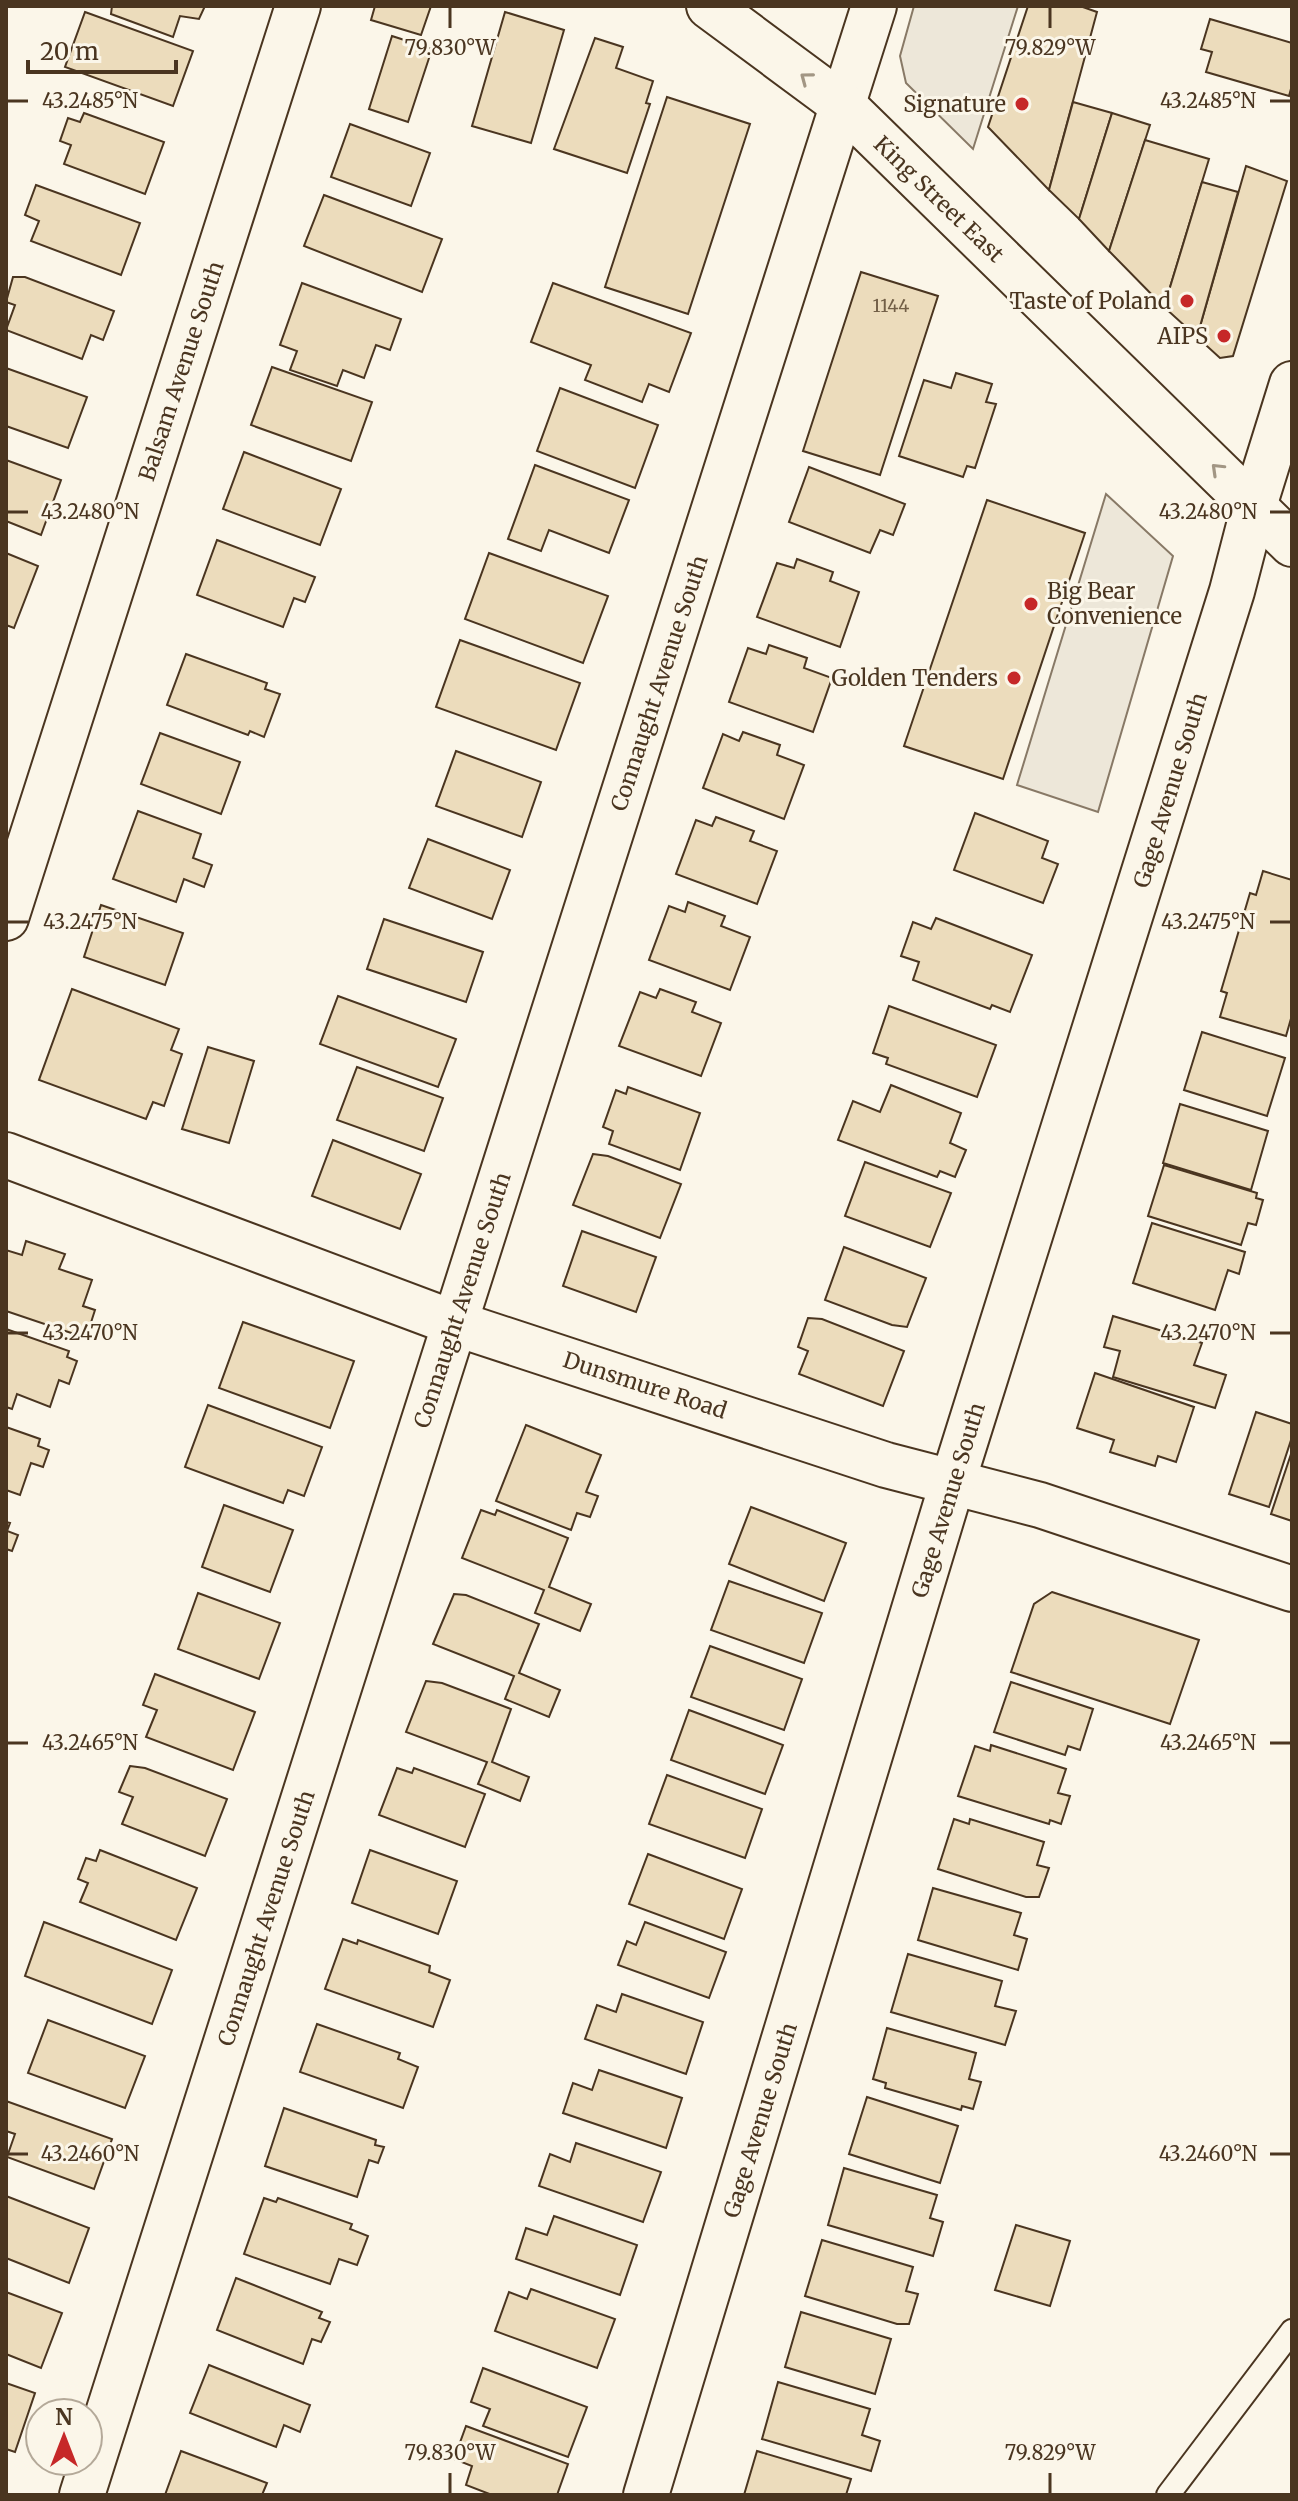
<svg xmlns="http://www.w3.org/2000/svg" width="1298" height="2501" font-family="Merriweather,serif">
<style>
.parking{fill:#ede7d9;stroke:#887966;stroke-width:2}
.building{fill:#ecdcbc;stroke:#4a3520;stroke-width:2}
.lines{fill:none;stroke-linecap:round;stroke-linejoin:round}
.lane-casing{stroke:#4a3520;stroke-width:26}
.street-casing{stroke:#4a3520;stroke-width:48}
.secondary-casing{stroke:#4a3520;stroke-width:48}
.primary-casing{stroke:#4a3520;stroke-width:48}
.lane{stroke:#fbf6e9;stroke-width:22}
.street{stroke:#fbf6e9;stroke-width:44}
.secondary{stroke:#fbf6e9;stroke-width:44}
.primary{stroke:#fbf6e9;stroke-width:44}
.oneway{stroke:#a29684}
.ticks{fill:none;stroke:#4a3520;stroke-width:3}
.poi-dot{fill:#c62828;stroke:#fbf6e9;stroke-width:3}
.labels{text-anchor:middle;stroke-width:6;stroke-linejoin:round;paint-order:stroke}
.number-label{font-size:18px;fill:#725f47}
.poi-label{font-size:22px;fill:#4a3520;stroke:#fbf6e9;text-anchor:end}
.street-label{font-size:22px;fill:#4a3520;stroke:#fbf6e9}
.ticks-label{font-size:20px;text-anchor:middle;fill:#4a3520;stroke:#fbf6e9;stroke-width:6;stroke-linejoin:round;paint-order:stroke}
</style>
<rect width="100%" height="100%" fill="#fbf6e9"/>
<g class="parking">
<polygon points="914,6 1018,6 973,149 906,83 900,56"/>
<polygon points="1106,494 1173,556 1098,812 1017,785"/>
</g>
<g class="building">
<polygon points="112,6 205,6 199,19 180,16 173,37 111,14"/>
<polygon points="375,6 431,6 421,35 371,20"/>
<polygon points="1028,6 1080,6 1097,12 1049,190 988,127"/>
<polygon points="85,12 193,51 173,106 65,67"/>
<polygon points="505,12 564,30 531,143 472,126"/>
<polygon points="1210,19 1292,43 1292,85 1289,96 1206,72 1212,52 1201,49"/>
<polygon points="392,36 432,49 408,122 369,109"/>
<polygon points="595,38 623,47 616,68 653,81 646,103 650,104 627,173 554,149"/>
<polygon points="667,97 750,124 688,314 605,287"/>
<polygon points="1073,102 1112,113 1079,219 1049,190"/>
<polygon points="84,113 164,142 145,194 64,164 71,145 60,141 68,118 80,122"/>
<polygon points="1112,113 1150,125 1109,251 1079,219"/>
<polygon points="350,124 430,153 411,206 331,177"/>
<polygon points="1145,140 1209,159 1164,307 1109,251"/>
<polygon points="1246,166 1287,181 1233,356 1220,358 1197,337"/>
<polygon points="1202,182 1238,192 1197,337 1164,307"/>
<polygon points="36,185 140,223 121,275 31,241 39,221 25,215"/>
<polygon points="324,195 442,239 422,292 304,246"/>
<polygon points="861,272 938,296 880,475 803,451"/>
<polygon points="13,277 25,277 114,311 103,340 91,335 82,359 6,330 15,305 6,302"/>
<polygon points="302,283 401,319 390,350 376,345 364,378 343,370 337,386 290,370 297,351 280,345"/>
<polygon points="553,283 691,333 669,392 649,384 642,402 585,380 591,365 531,342"/>
<polygon points="272,367 372,402 351,461 251,425"/>
<polygon points="6,368 87,397 68,448 6,426"/>
<polygon points="956,373 992,384 986,402 996,404 975,468 967,466 963,477 899,456 924,380 951,388"/>
<polygon points="560,388 658,425 635,488 537,451"/>
<polygon points="244,452 341,489 320,545 223,509"/>
<polygon points="6,460 61,480 41,535 6,521"/>
<polygon points="535,465 629,500 609,553 549,530 541,551 508,539"/>
<polygon points="809,467 905,504 893,535 880,530 870,553 789,522"/>
<polygon points="987,500 1085,533 1003,779 904,746"/>
<polygon points="217,540 315,577 305,602 294,598 283,627 197,595"/>
<polygon points="6,553 38,566 14,628 6,625"/>
<polygon points="489,553 608,596 583,663 465,619"/>
<polygon points="797,559 833,572 830,581 859,592 840,647 757,617 777,563 794,568"/>
<polygon points="460,640 580,683 556,750 436,707"/>
<polygon points="769,645 807,658 804,668 832,678 813,732 729,702 748,648 766,654"/>
<polygon points="186,654 267,683 265,689 280,694 264,737 250,731 248,735 167,705"/>
<polygon points="743,732 780,745 777,755 804,765 784,819 703,788 723,734 739,741"/>
<polygon points="160,733 240,762 221,814 141,784"/>
<polygon points="456,751 541,782 522,837 436,806"/>
<polygon points="138,811 201,834 193,858 212,865 204,887 184,879 176,902 113,879"/>
<polygon points="975,813 1048,841 1042,858 1058,864 1043,903 954,870"/>
<polygon points="716,817 754,831 750,841 777,851 757,904 676,874 696,820 712,826"/>
<polygon points="428,839 510,870 492,919 409,888"/>
<polygon points="1263,871 1292,880 1292,1015 1286,1036 1220,1017 1227,993 1221,991 1250,893 1256,895"/>
<polygon points="688,902 725,916 721,926 750,937 730,990 649,960 669,906 685,912"/>
<polygon points="101,905 183,933 165,985 84,957"/>
<polygon points="936,918 1032,955 1010,1012 992,1005 990,1009 913,980 919,962 901,956 913,922 931,929"/>
<polygon points="384,919 483,952 466,1002 367,969"/>
<polygon points="72,989 179,1029 171,1050 182,1054 164,1106 153,1102 146,1119 39,1080"/>
<polygon points="660,989 696,1002 692,1012 721,1023 701,1076 619,1046 640,992 656,998"/>
<polygon points="338,996 456,1039 438,1087 320,1044"/>
<polygon points="889,1006 996,1045 977,1097 886,1064 888,1058 873,1053"/>
<polygon points="1202,1032 1285,1058 1267,1116 1184,1090"/>
<polygon points="208,1047 254,1061 229,1143 182,1129"/>
<polygon points="357,1067 443,1098 424,1151 337,1120"/>
<polygon points="891,1085 961,1113 950,1143 966,1150 955,1177 940,1171 937,1177 838,1140 853,1101 880,1112"/>
<polygon points="628,1087 700,1113 680,1170 609,1144 613,1131 603,1127 616,1090 626,1094"/>
<polygon points="1180,1104 1268,1131 1251,1190 1163,1163"/>
<polygon points="333,1140 421,1174 400,1229 312,1196"/>
<polygon points="593,1154 608,1156 681,1184 660,1238 573,1205"/>
<polygon points="865,1162 951,1193 930,1247 845,1216"/>
<polygon points="1164,1165 1257,1193 1256,1198 1263,1200 1256,1225 1248,1223 1241,1245 1148,1216"/>
<polygon points="1152,1223 1245,1252 1239,1274 1228,1270 1215,1310 1133,1283"/>
<polygon points="582,1231 656,1257 636,1312 563,1286"/>
<polygon points="26,1241 65,1254 59,1269 92,1280 83,1306 95,1310 86,1338 6,1311 6,1250 22,1255"/>
<polygon points="844,1247 926,1278 907,1327 892,1325 825,1300"/>
<polygon points="1113,1316 1202,1343 1194,1365 1226,1375 1215,1408 1113,1377 1120,1351 1104,1347"/>
<polygon points="808,1318 822,1319 904,1351 883,1406 799,1374 808,1351 798,1347"/>
<polygon points="243,1322 354,1361 330,1428 219,1388"/>
<polygon points="6,1329 69,1351 67,1357 77,1361 69,1384 59,1380 50,1407 17,1394 12,1409 6,1407"/>
<polygon points="1095,1373 1194,1407 1176,1462 1158,1456 1155,1466 1110,1452 1114,1440 1077,1428"/>
<polygon points="208,1405 322,1447 304,1496 288,1490 283,1503 185,1467"/>
<polygon points="1256,1412 1292,1424 1292,1437 1269,1507 1229,1494"/>
<polygon points="526,1425 601,1455 586,1492 598,1496 590,1517 577,1513 571,1530 496,1501"/>
<polygon points="6,1427 40,1439 38,1446 49,1450 43,1467 31,1463 20,1495 6,1490"/>
<polygon points="1292,1451 1292,1521 1271,1514"/>
<polygon points="224,1505 293,1530 270,1592 202,1567"/>
<polygon points="751,1507 846,1543 824,1601 729,1564"/>
<polygon points="481,1510 495,1515 497,1510 568,1538 549,1587 591,1604 580,1631 535,1613 544,1590 462,1558"/>
<polygon points="6,1522 10,1523 7,1531 18,1535 12,1551 6,1549"/>
<polygon points="729,1581 822,1613 804,1663 711,1630"/>
<polygon points="1052,1592 1199,1640 1170,1724 1011,1672 1034,1604"/>
<polygon points="198,1593 280,1623 259,1679 178,1649"/>
<polygon points="454,1594 466,1595 539,1624 519,1673 560,1690 549,1717 505,1699 514,1676 433,1644"/>
<polygon points="710,1646 802,1679 784,1730 691,1697"/>
<polygon points="155,1674 255,1712 233,1770 146,1737 157,1710 143,1705"/>
<polygon points="426,1681 442,1683 511,1709 492,1762 529,1777 520,1801 478,1784 487,1762 406,1732"/>
<polygon points="1011,1682 1093,1709 1080,1750 1068,1746 1065,1755 994,1732"/>
<polygon points="689,1710 783,1745 765,1794 671,1760"/>
<polygon points="991,1745 1066,1769 1058,1793 1070,1796 1061,1824 1050,1820 1049,1824 958,1796 975,1746 990,1751"/>
<polygon points="130,1766 145,1768 227,1799 205,1856 122,1824 133,1797 119,1792"/>
<polygon points="397,1768 412,1773 414,1768 485,1794 465,1847 379,1815"/>
<polygon points="667,1775 762,1809 745,1858 649,1824"/>
<polygon points="954,1819 969,1824 970,1819 1044,1842 1037,1865 1049,1868 1039,1897 1026,1897 938,1869"/>
<polygon points="100,1850 197,1888 176,1940 80,1902 88,1883 78,1879 86,1858 96,1861"/>
<polygon points="370,1850 457,1881 438,1934 352,1903"/>
<polygon points="648,1854 742,1889 724,1939 629,1904"/>
<polygon points="933,1888 1021,1913 1014,1935 1027,1939 1018,1970 918,1940"/>
<polygon points="44,1922 172,1970 152,2024 25,1976"/>
<polygon points="645,1922 726,1952 709,1998 618,1965 627,1941 636,1945"/>
<polygon points="343,1939 357,1944 358,1940 430,1966 429,1972 450,1980 433,2027 325,1989"/>
<polygon points="908,1954 1002,1981 995,2006 1016,2011 1005,2045 891,2012"/>
<polygon points="622,1994 703,2022 686,2074 585,2039 597,2005 616,2012"/>
<polygon points="48,2020 145,2056 125,2108 28,2073"/>
<polygon points="317,2024 400,2053 398,2059 418,2067 403,2108 300,2072"/>
<polygon points="887,2028 976,2053 969,2079 981,2082 973,2109 962,2106 961,2110 885,2088 886,2083 873,2079"/>
<polygon points="599,2070 682,2098 666,2148 563,2113 573,2083 592,2090"/>
<polygon points="867,2097 958,2126 940,2183 849,2154"/>
<polygon points="6,2101 112,2139 94,2189 7,2157 15,2134 6,2131"/>
<polygon points="284,2108 376,2140 375,2145 384,2147 378,2163 369,2160 357,2197 265,2166"/>
<polygon points="576,2143 661,2172 643,2222 539,2186 550,2154 570,2162"/>
<polygon points="844,2168 937,2195 930,2218 943,2222 933,2256 828,2225"/>
<polygon points="6,2196 89,2228 69,2283 6,2258"/>
<polygon points="264,2198 276,2202 278,2198 352,2224 350,2229 368,2236 357,2265 339,2259 330,2284 244,2254"/>
<polygon points="554,2216 637,2245 620,2295 516,2259 526,2228 547,2235"/>
<polygon points="1016,2225 1070,2241 1050,2306 995,2290"/>
<polygon points="822,2240 913,2267 906,2291 918,2294 909,2324 897,2324 805,2296"/>
<polygon points="236,2278 322,2312 319,2318 330,2322 321,2342 312,2339 303,2364 217,2330"/>
<polygon points="531,2289 615,2319 597,2368 495,2331 509,2292 527,2299"/>
<polygon points="6,2292 62,2313 41,2368 6,2354"/>
<polygon points="801,2312 891,2339 875,2394 785,2367"/>
<polygon points="209,2365 310,2405 300,2432 284,2425 276,2447 190,2413"/>
<polygon points="483,2368 587,2407 568,2457 483,2426 490,2409 471,2402"/>
<polygon points="778,2382 870,2409 862,2435 880,2441 871,2471 762,2439"/>
<polygon points="6,2383 35,2393 15,2452 6,2449"/>
<polygon points="466,2426 568,2464 557,2495 492,2495 466,2485 472,2466 454,2459"/>
<polygon points="181,2451 267,2483 262,2495 165,2495"/>
<polygon points="757,2451 851,2479 846,2495 744,2495"/>
</g>
<g class="lines">
<defs>
<polyline id="lane" points="1168,2495 1292,2331"/>
<g id="street">
<polyline points="6,918 298,6"/>
<polyline points="6,1155 454,1323 886,1465 1040,1505 1292,1589"/>
<polyline points="82,2495 874,6"/>
</g>
<polyline id="secondary" points="646,2495 952,1484 1232,591 1254,506 1292,384"/>
<polyline id="primary" points="709,6 844,106 1292,544"/>
</defs>
<use href="#lane" class="lane-casing"/>
<use href="#street" class="street-casing"/>
<use href="#secondary" class="secondary-casing"/>
<use href="#primary" class="primary-casing"/>
<use href="#lane" class="lane"/>
<use href="#street" class="street"/>
<use href="#secondary" class="secondary"/>
<use href="#primary" class="primary"/>
</g>
<defs><path id="oneway-chevron" d="M-2-3.5L2.5 0L-2 3.5" fill="none" stroke-width="1.6" stroke-linecap="round" stroke-linejoin="round" transform="scale(2)"/></defs>
<g class="oneway">
<use href="#oneway-chevron" transform="translate(806 78) rotate(-143)"/>
<use href="#oneway-chevron" transform="translate(1217 469) rotate(-136)"/>
</g>
<path class="ticks" d="M450 8V28M1050 8V28M8 101H28M1270 101H1290M8 512H28M1270 512H1290M8 922H28M1270 922H1290M8 1333H28M1270 1333H1290M8 1743H28M1270 1743H1290M8 2154H28M1270 2154H1290M450 2473V2493M1050 2473V2493"/>
<g class="poi-dot">
<circle cx="1022" cy="104" r="8"/>
<circle cx="1187" cy="301" r="8"/>
<circle cx="1224" cy="336" r="8"/>
<circle cx="1031" cy="604" r="8"/>
<circle cx="1014" cy="678" r="8"/>
</g>
<g class="labels">
<g class="number-label">
<text x="891" y="312">1144</text>
</g>
<g class="poi-label">
<text x="1006" y="112">Signature</text>
<text x="1171" y="309">Taste of Poland</text>
<text x="1208" y="344">AIPS</text>
<text x="1047" y="599" text-anchor="start">Big Bear<tspan x="1047" dy="25">Convenience</tspan></text>
<text x="998" y="686">Golden Tenders</text>
</g>
<g class="street-label">
<text transform="translate(939 199) rotate(44)" y="8">King Street East</text>
<text transform="translate(181 371) rotate(-72)" y="8">Balsam Avenue South</text>
<text transform="translate(659 683) rotate(-72)" y="8">Connaught Avenue South</text>
<text transform="translate(1170 790) rotate(-73)" y="8">Gage Avenue South</text>
<text transform="translate(462 1300) rotate(-72)" y="8">Connaught Avenue South</text>
<text transform="translate(645 1385) rotate(18)" y="8">Dunsmure Road</text>
<text transform="translate(948 1500) rotate(-73)" y="8">Gage Avenue South</text>
<text transform="translate(266 1918) rotate(-72)" y="8">Connaught Avenue South</text>
<text transform="translate(760 2120) rotate(-73)" y="8">Gage Avenue South</text>
</g>
</g>
<g class="ticks-label">
<text x="450" y="55">79.830°W</text>
<text x="1050" y="55">79.829°W</text>
<text x="90" y="108">43.2485°N</text>
<text x="1208" y="108">43.2485°N</text>
<text x="90" y="519">43.2480°N</text>
<text x="1208" y="519">43.2480°N</text>
<text x="90" y="929">43.2475°N</text>
<text x="1208" y="929">43.2475°N</text>
<text x="90" y="1340">43.2470°N</text>
<text x="1208" y="1340">43.2470°N</text>
<text x="90" y="1750">43.2465°N</text>
<text x="1208" y="1750">43.2465°N</text>
<text x="90" y="2161">43.2460°N</text>
<text x="1208" y="2161">43.2460°N</text>
<text x="450" y="2460">79.830°W</text>
<text x="1050" y="2460">79.829°W</text>
</g>
<rect width="1298" height="2501" fill="none" stroke="#4a3520" stroke-width="16"/>
<g transform="translate(64 2437)"><circle r="38" fill="#fbf6e9" stroke="#b4a999" stroke-width="2"/>
<path d="M0-6L14 30L0 20L-14 30Z" fill="#c62828"/>
<text y="-12" font-size="22" font-weight="bold" text-anchor="middle" fill="#4a3520">N</text>
</g>
<path d="M28 60v12h148v-12" fill="none" stroke="#4a3520" stroke-width="4"/>
<text x="40" y="60" font-size="24" fill="#4a3520" stroke="#fbf6e9" stroke-width="6" paint-order="stroke">20 m</text>
</svg>
